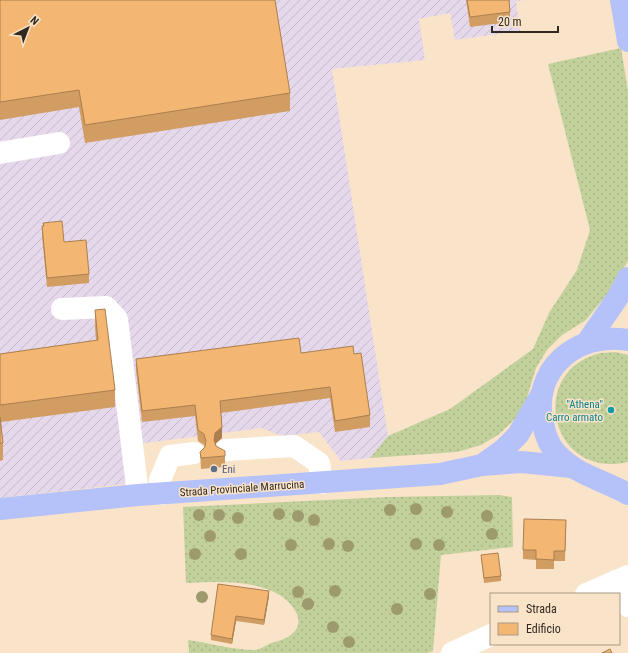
<svg xmlns="http://www.w3.org/2000/svg" width="628" height="653" font-family="'Roboto Condensed',sans-serif">
<style>
.industrial{fill:url(#industrial-furrows)}
.grass{fill:url(#grass-dots)}
.lines{fill:none;stroke-linecap:round;stroke-linejoin:round}
.minor{stroke:#fff;stroke-width:22}
.major{stroke:#b5c1f9;stroke-width:22}
.tree{fill:#9d9a6e}
.wall{fill:#d19d63}
.shaded-wall{fill:#aa7f50}
.building{fill:#f3b673;stroke:#aa7f50}
.culture-dot{fill:#0f9aa8;stroke:#f9e4ca;stroke-width:1.5}
.service-dot{fill:#5c6f8a;stroke:#f9e4ca;stroke-width:1.5}
.labels{text-anchor:middle;stroke-width:3;stroke-linejoin:round;paint-order:stroke}
.culture-label{font-size:11px;fill:#0d838f;stroke:#f9e4ca;text-anchor:end}
.service-label{font-size:11px;fill:#4e5e75;stroke:#f9e4ca;text-anchor:start}
.street-label{font-size:11px;fill:#312920;stroke:#f9e4ca}
</style>
<defs>
<pattern id="industrial-furrows" width="10" height="10" patternUnits="userSpaceOnUse"><rect width="10" height="10" fill="#e6d8eb"/><path d="M-1 1l2-2M0 10L10 0M9 11l2-2" fill="none" stroke="#c6b9c9"/></pattern>
<pattern id="grass-dots" width="8" height="8" patternUnits="userSpaceOnUse"><rect width="8" height="8" fill="#c2d19b"/><path d="M2 2h.1M6 6h.1" fill="none" stroke="#a7b385" stroke-width="1.8" stroke-linecap="round"/></pattern>
</defs>
<rect width="100%" height="100%" fill="#f9e4ca"/>
<polygon class="industrial" points="0,0 528,0 516,1 520,31 455,40 450,13 419,19 425,60 332,69 388,436 370,458 341,461 319,432 282,436 262,428 138,444 144,482 0,498"/>
<g class="grass">
<polygon points="621,48 628,91 628,261 612,288 586,320 562,335 547,350 536,368 524,407 512,422 498,435 481,445 457,452 370,458 388,436 450,409 533,349 549,313 577,270 590,230 548,64"/>
<path d="M615 352 628 355V462C551 480 527 374 597 354 602 352 609 353 615 352Z"/>
<path d="M499 495 512 497 513 547 441 555 433 651 427 653H189L188 640C209 643 234 650 255 650 260 650 266 645 271 643 279 641 287 639 293 633 308 620 289 599 276 593 248 579 216 582 186 583L183 507 388 497Z"/>
</g>
<g class="lines">
<g class="minor">
<polyline points="0,153 59,143"/>
<polyline points="62,309 106,307 117,319 138,495"/>
<polyline points="226,450 294,446 319,463 322,483"/>
<polyline points="161,494 160,480 170,456 194,453"/>
<polyline points="616,581 628,606"/>
<polyline points="586,594 628,576"/>
<polyline points="452,653 491,635"/>
</g>
<g class="major">
<polyline points="621,0 628,41"/>
<path d="M628 340C577 331 530 370 543 424 545 434 549 446 557 454 576 475 604 480 628 494"/>
<polyline points="588,341 618,297 628,278"/>
<polyline points="482,465 503,450 518,435 541,395"/>
<polyline points="0,509 138,495 440,474 482,465 522,462 571,467"/>
</g>
</g>
<g class="tree">
<circle cx="416" cy="509" r="6"/>
<circle cx="390" cy="510" r="6"/>
<circle cx="447" cy="512" r="6"/>
<circle cx="279" cy="514" r="6"/>
<circle cx="199" cy="515" r="6"/>
<circle cx="219" cy="515" r="6"/>
<circle cx="298" cy="516" r="6"/>
<circle cx="487" cy="516" r="6"/>
<circle cx="238" cy="518" r="6"/>
<circle cx="314" cy="520" r="6"/>
<circle cx="492" cy="534" r="6"/>
<circle cx="210" cy="536" r="6"/>
<circle cx="329" cy="544" r="6"/>
<circle cx="416" cy="544" r="6"/>
<circle cx="291" cy="545" r="6"/>
<circle cx="439" cy="545" r="6"/>
<circle cx="348" cy="546" r="6"/>
<circle cx="195" cy="554" r="6"/>
<circle cx="241" cy="554" r="6"/>
<circle cx="335" cy="591" r="6"/>
<circle cx="298" cy="592" r="6"/>
<circle cx="430" cy="594" r="6"/>
<circle cx="202" cy="597" r="6"/>
<circle cx="308" cy="604" r="6"/>
<circle cx="397" cy="609" r="6"/>
<circle cx="333" cy="627" r="6"/>
<circle cx="349" cy="642" r="6"/>
</g>
<g class="wall">
<polygon points="0,0 290,93 290,111 85,143 79,107 0,120"/>
<polygon points="466,0 509,0 510,12 510,22 470,27"/>
<polygon points="43,223 64,242 89,274 89,283 47,287 42,236 42,226 43,226"/>
<polygon points="95,310 115,390 115,407 1,422 3,443 3,460 0,461 0,354 96,341 95,327"/>
<polygon points="301,353 354,354 370,415 370,427 335,432 330,398 221,413 222,438 215,444 216,446 225,456 225,467 201,469 200,452 205,448 204,445 198,441 195,416 142,422 136,370 136,359"/>
<polygon points="566,520 565,561 554,561 554,569 536,569 536,560 523,559 523,550"/>
<polygon points="481,555 501,576 501,581 484,583"/>
<polygon points="218,584 269,596 264,625 236,621 232,644 211,640 211,635"/>
</g>
<g class="shaded-wall">
<polygon points="222,427 222,438 215,444 214,440 215,433"/>
<polygon points="269,591 269,596 264,625 264,620"/>
<polygon points="236,616 236,621 232,644 232,639"/>
</g>
<g class="building">
<polygon points="0,0 275,0 290,93 85,125 79,90 0,102"/>
<polygon points="467,0 509,0 510,12 470,17"/>
<polygon points="62,221 64,242 86,240 89,274 47,278 42,226 44,226 43,223"/>
<polygon points="105,309 115,390 0,405 0,354 98,340 95,310"/>
<polygon points="299,338 301,353 353,346 354,354 361,353 370,415 335,421 330,387 220,401 222,427 215,433 214,440 216,446 225,451 225,456 201,458 200,452 205,447 206,441 204,434 198,430 195,405 142,411 136,359"/>
<polygon points="0,417 3,443 0,443"/>
<polygon points="524,519 566,520 565,551 554,551 554,560 536,559 536,550 523,550"/>
<polygon points="498,553 501,576 484,578 481,555"/>
<polygon points="218,584 269,591 264,620 236,616 232,639 211,635"/>
<polygon points="610,649 612,653 602,653"/>
</g>
<circle class="culture-dot" cx="611" cy="410" r="4"/>
<circle class="service-dot" cx="214" cy="469" r="4"/>
<g class="labels">
<g class="culture-label">
<text x="603" y="408">"Athena"<tspan x="603" dy="13">Carro armato</tspan></text>
</g>
<g class="service-label">
<text x="222" y="473">Eni</text>
</g>
<g class="street-label">
<text transform="translate(242 488) rotate(-4)" y="4">Strada Provinciale Marrucina</text>
</g>
</g>
<rect x="490" y="593" width="130" height="52" fill="#f9e4ca" stroke="#a99986"/>
<rect x="498" y="606" width="20" height="6" fill="#b5c1f9" stroke="#a99986"/>
<text x="526" y="613" font-size="12" fill="#312920">Strada</text>
<rect x="498" y="623" width="20" height="12" fill="#f3b673" stroke="#a99986"/>
<text x="526" y="633" font-size="12" fill="#312920">Edificio</text>
<g transform="translate(28 28) rotate(42)" stroke="#f9e4ca" stroke-width="3" paint-order="stroke">
<path d="M0-3L7 15L0 10L-7 15Z" fill="#312920"/>
<text y="-6" font-size="11" font-weight="bold" text-anchor="middle" fill="#312920">N</text>
</g>
<path d="M492 26v6h66v-6" fill="none" stroke="#312920" stroke-width="2"/>
<text x="498" y="26" font-size="12" fill="#312920" stroke="#f9e4ca" stroke-width="3" paint-order="stroke">20 m</text>
</svg>
